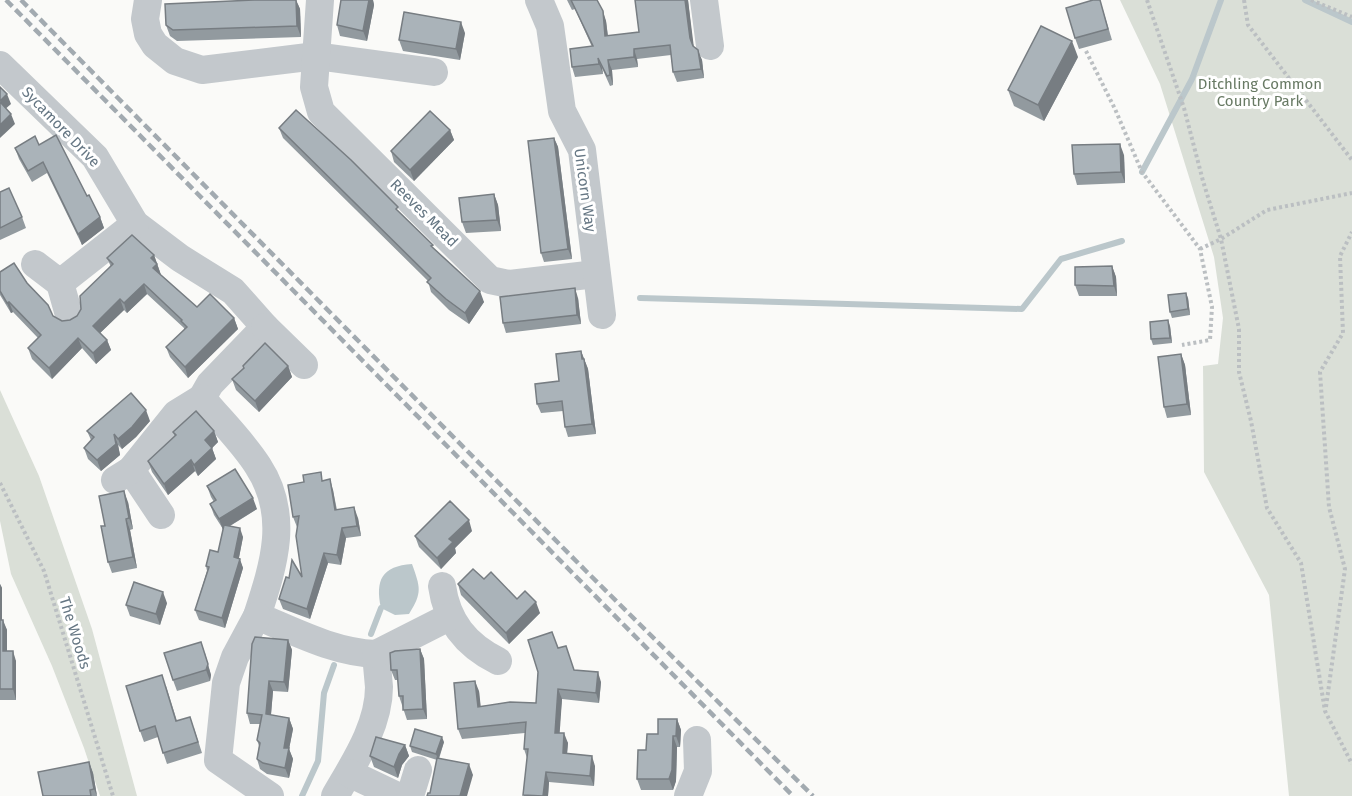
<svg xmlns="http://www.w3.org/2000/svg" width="1352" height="796" font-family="'Fira Sans',sans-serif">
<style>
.green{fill:#dadfd7}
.water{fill:#bbc7cb}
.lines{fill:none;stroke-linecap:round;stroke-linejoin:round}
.stream{stroke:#bbc7cb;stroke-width:6}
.path{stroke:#bbbfc2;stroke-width:4;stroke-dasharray:3 3;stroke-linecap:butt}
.minor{stroke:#c3c8cc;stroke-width:28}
.rail{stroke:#a2aab0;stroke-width:4.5;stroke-dasharray:9 4.5;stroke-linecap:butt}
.wall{fill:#929a9f}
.shaded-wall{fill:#777d82}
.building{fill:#aab3b9;stroke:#777d82;stroke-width:1.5}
.labels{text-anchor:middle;stroke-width:6;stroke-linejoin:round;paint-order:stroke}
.park-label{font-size:15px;fill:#687a64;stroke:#fff}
.street-label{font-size:15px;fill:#657683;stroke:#fff}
</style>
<rect width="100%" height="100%" fill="#fafaf8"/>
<g class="green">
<polygon points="1120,0 1352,0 1352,796 1289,796 1269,595 1204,472 1203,366 1218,364 1223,318 1214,257 1160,84"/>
<polygon points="0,390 39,476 92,629 137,796 100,796 84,748 52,666 11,574 0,521"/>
</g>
<path class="water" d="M412 564C420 587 423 592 409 614L395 615 381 608C375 580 382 566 412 564Z"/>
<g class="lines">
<g class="stream">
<polyline points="1305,0 1352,22"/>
<polyline points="1142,172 1192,79 1221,0"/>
<polyline points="640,298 1022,309 1061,259 1122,241"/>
<polyline points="371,634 381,608"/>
<polyline points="302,796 318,761 324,693 334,665"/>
</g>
<g class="path">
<polyline points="1147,0 1184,108 1203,181 1221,239 1239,329 1239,372 1251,421 1267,508 1301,563 1325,711 1352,764"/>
<polyline points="1244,0 1248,25 1352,160"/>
<polyline points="1311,0 1352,17"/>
<polyline points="1086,51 1115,109 1142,172 1200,249 1212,307 1210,340 1182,345"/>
<polyline points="1200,249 1221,239 1267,210 1352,193"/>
<polyline points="0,483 44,571 113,796"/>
<polyline points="1326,707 1345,569 1329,507 1320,372 1343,333 1340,256 1352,232"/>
</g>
<g class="minor">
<polyline points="148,0 145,19 148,34 155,45 175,61 202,70 316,56 434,72"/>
<polyline points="320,0 314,87 321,112 490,280 509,284 596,274"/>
<polyline points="539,0 550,26 562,111 582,150 602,315"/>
<polyline points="704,0 710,46"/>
<path d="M0 65 95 157 135 224 180 258 233 291 265 327 210 384 202 398C220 420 243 442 258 466 290 515 274 564 257 616 296 632 333 652 376 654 377 665 378 676 379 687 379 726 354 763 335 796"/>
<polyline points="35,264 60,283 135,224"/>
<polyline points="60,283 69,315"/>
<polyline points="265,327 304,365"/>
<polyline points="131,470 161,515"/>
<polyline points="115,480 131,470 176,414 202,398"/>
<path d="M442 586C447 622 466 645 498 661"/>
<polyline points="257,616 235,657 226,683 218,760 270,796"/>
<polyline points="376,654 449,617"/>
<polyline points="349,773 397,796"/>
<polyline points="410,796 418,770"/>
<polyline points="688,796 698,771 697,740"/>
</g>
<g class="rail">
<polyline points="6,0 793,796"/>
<polyline points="21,0 586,571 813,796"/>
</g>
</g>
<g class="wall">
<polygon points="254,0 296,0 300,9 301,37 177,41 170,36 166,25"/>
<polygon points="341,0 373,0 374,5 367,41 340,36 337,25"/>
<polygon points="567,0 597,0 606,21 608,36 639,32 635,0 688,0 693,46 702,60 704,78 677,82 673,72 671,55 637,59 638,67 612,70 613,85 610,86 602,68 603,74 575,77 572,67 592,47 575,9 572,10"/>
<polygon points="1100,0 1112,40 1079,49 1075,38"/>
<polygon points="465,33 460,60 403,51 399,40"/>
<polygon points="1078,57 1044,121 1014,106 1008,90"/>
<polygon points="279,128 400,213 484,302 469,324 449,310 431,292 428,281 283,138"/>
<polygon points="450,130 454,140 414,181 394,162 391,151"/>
<polygon points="554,138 558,147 572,259 544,262 541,253"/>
<polygon points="39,145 87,196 100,217 104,228 82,245 47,173 32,182 19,159 15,148"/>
<polygon points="1124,155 1125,183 1077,185 1074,174"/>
<polygon points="0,192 22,217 26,228 0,240"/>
<polygon points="494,194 498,205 501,231 466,233 462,222"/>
<polygon points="154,255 161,275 197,307 234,318 238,329 188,378 170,357 166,347 184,330 184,328 147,294 127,313 124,310 100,333 107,340 111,350 96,364 82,348 52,379 32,359 28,348 38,338 13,312 11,313 0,295 0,272 27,283 53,316 62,321 70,320 77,316 111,267 107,258"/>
<polygon points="1112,266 1116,277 1117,296 1079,296 1075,285"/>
<polygon points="578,298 581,324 506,333 503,323"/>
<polygon points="1188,298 1190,315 1172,318 1170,312"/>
<polygon points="1170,326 1172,343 1153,345 1151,339"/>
<polygon points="581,351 588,369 596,434 568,437 565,427 563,411 541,413 537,404 559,381"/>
<polygon points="1181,354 1185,365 1191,415 1167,418 1164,407"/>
<polygon points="243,366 288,366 292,377 259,412 236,390 232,379 244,368"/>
<polygon points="150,421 136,437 122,449 118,445 120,455 101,471 88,459 84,448 91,440 87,431"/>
<polygon points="214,431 218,442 212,448 216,459 198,476 195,471 168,495 152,472 148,461 175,437 173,432"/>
<polygon points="324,480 333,490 337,510 358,518 361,536 346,538 341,565 328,563 310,619 283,609 279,599 289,578 302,577 297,527 293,517"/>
<polygon points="207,486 257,509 230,526 243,537 239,558 243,568 225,628 199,620 195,610 207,571 206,566 218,552 223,529 214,515 210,504 214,502 211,497"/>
<polygon points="128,502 133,529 130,530 137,568 112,573 108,562 105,526"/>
<polygon points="472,531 455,548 456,553 441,569 419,547 415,536"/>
<polygon points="484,579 540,613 509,644 461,595 458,584"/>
<polygon points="0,584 2,588 2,620 7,630 7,651 16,661 16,700 0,700"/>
<polygon points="167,603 160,625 130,616 126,605"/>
<polygon points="288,640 292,650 288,692 273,691 271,715 289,718 293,729 289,749 293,759 289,778 267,774 260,769 257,759 259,746 257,740 260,724 250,724 247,713"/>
<polygon points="558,648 574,670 601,682 599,703 562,699 559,733 568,743 567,754 595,766 594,786 549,782 548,796 524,796 527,758 524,749 525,733 462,739 458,729 479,691 480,706 536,703"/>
<polygon points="420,649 424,659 427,719 407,720 399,696 398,680 395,680 391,670"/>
<polygon points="205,653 211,675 210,681 177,691 173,680"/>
<polygon points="166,686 177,721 194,728 202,753 167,764 158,737 144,742 140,731"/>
<polygon points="677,719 681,730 680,747 677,747 676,781 673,790 641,790 637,779 658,734"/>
<polygon points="444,742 439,759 473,775 430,793 437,760 412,752 410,746"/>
<polygon points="405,745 409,756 402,765 398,778 374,767 370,756"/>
<polygon points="89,762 93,773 97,796 43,796"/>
</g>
<g class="shaded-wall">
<polygon points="296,0 300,9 301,37 297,26"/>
<polygon points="369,0 373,0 374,5 367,41 363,31"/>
<polygon points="685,0 688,0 694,48 690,38"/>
<polygon points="603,11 606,21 609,46 605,36"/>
<polygon points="461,22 465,33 460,60 456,49"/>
<polygon points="1072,41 1078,57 1044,121 1038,105"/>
<polygon points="634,49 637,59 638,67 634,57"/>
<polygon points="698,50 702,60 704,78 701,69"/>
<polygon points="598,58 602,68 603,74 599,64"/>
<polygon points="608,60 612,70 613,85 610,75"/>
<polygon points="7,94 11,104 3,111 0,101"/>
<polygon points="11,114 15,124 0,138 0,125"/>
<polygon points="450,130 454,140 414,181 410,170"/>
<polygon points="554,138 558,147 572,259 568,249"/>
<polygon points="1120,144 1124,155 1125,183 1121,172"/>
<polygon points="494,194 498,205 501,231 497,220"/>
<polygon points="100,217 104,228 82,245 78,234"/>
<polygon points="154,255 161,275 153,268 151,258"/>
<polygon points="1112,266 1116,277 1117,296 1114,286"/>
<polygon points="144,284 147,294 127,313 124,303"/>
<polygon points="575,288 578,298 581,324 577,315"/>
<polygon points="480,291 484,302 469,324 465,313"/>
<polygon points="1186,293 1188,298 1190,315 1188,309"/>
<polygon points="120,299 124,310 97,336 93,326"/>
<polygon points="9,302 13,312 11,313 7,303"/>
<polygon points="234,318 238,329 188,378 185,367"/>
<polygon points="1168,320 1170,326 1172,343 1170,338"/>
<polygon points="78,338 82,348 52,379 49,368"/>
<polygon points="107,340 111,350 96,364 93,353"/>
<polygon points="581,351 588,369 596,434 592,424"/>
<polygon points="1181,354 1185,365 1191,415 1187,404"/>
<polygon points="288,366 292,377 259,412 255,401"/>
<polygon points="146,410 150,421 136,437 122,449 118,439"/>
<polygon points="214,431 218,442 209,451 205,440"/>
<polygon points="114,434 118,445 120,455 101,471 97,460"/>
<polygon points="212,448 216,459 198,476 194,465"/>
<polygon points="191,460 195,471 168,495 164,484"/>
<polygon points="330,479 333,490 338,520 335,510"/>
<polygon points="124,491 128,502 133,529 129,518"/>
<polygon points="253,498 257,509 223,530 219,519"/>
<polygon points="354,507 358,518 361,536 357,526"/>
<polygon points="126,519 130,530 137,568 133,557"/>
<polygon points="469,520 472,531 455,548 456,553 441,569 437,558 449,539"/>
<polygon points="240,528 243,537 237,567 234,557"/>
<polygon points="342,528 346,538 341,565 337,555"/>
<polygon points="324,553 328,563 310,619 307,609"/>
<polygon points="240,559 243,568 225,628 222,618"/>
<polygon points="0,584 2,588 2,630 0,625"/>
<polygon points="163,592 167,603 160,625 156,614"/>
<polygon points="536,602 540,613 509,644 506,633"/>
<polygon points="3,620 7,630 7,661 3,651"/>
<polygon points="288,640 292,650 288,692 284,682"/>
<polygon points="201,642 211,675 210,681 206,670"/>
<polygon points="420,649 424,659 427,719 423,709"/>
<polygon points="13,651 16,661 16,700 13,689"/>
<polygon points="598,672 601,682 599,703 596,693"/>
<polygon points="269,681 273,691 270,725 266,714"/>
<polygon points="475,681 479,691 482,717 478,707"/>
<polygon points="558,689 562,699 559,743 555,733"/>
<polygon points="289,718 293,729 289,749 293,759 289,778 285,768 284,748"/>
<polygon points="677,719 681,730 680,747 676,736"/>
<polygon points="564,733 568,743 566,764 563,753"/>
<polygon points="673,736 677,747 676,781 673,790 669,779"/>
<polygon points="442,737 444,742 438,760 436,754"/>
<polygon points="405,745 409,756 402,765 398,778 394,767 399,754"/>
<polygon points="592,756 595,766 594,786 590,776"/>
<polygon points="89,762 93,773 97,796 94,789"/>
<polygon points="469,764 473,775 467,796 460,796"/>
<polygon points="546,772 549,782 548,796 543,796"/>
</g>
<g class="building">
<polygon points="254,0 296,0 297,26 173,30 166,25 165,4"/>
<polygon points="341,0 369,0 363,31 337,25"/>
<polygon points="571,0 597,0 603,11 605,36 639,32 635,0 685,0 690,38 693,46 698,50 701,69 673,72 670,45 634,49 634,57 608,60 610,75 607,76 598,58 599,64 572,67 570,49 593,46"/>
<polygon points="1093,0 1100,0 1108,29 1075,38 1066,8"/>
<polygon points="404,12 461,22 456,49 399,40"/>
<polygon points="1041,26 1072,41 1038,105 1008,90"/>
<polygon points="0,87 7,94 0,101"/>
<polygon points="0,102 11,114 0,125"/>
<polygon points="296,110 351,160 398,207 396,209 433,245 431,246 480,291 465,313 446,299 427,282 431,278 279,128"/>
<polygon points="430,111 450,130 410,170 391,151"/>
<polygon points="56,135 87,196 89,195 100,217 78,234 43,162 28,171 15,148 35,136 39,145"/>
<polygon points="554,138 568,249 541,253 528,141"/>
<polygon points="1120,144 1121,172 1074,174 1072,145"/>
<polygon points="9,188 22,217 0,228 0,192"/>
<polygon points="494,194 497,220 462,222 459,198"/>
<polygon points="132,235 154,255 151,258 157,264 153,268 197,307 210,294 234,318 185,367 166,347 187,327 181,321 182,320 144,284 124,303 120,299 93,326 107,340 93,353 78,338 49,368 28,348 41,335 9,302 7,303 0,291 0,272 14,263 27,283 48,305 53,316 62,321 70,320 77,316 81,309 80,296 113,264 107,258"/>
<polygon points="1112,266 1114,286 1075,285 1075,267"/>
<polygon points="575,288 577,315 503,323 500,297"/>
<polygon points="1186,293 1188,309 1170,312 1168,295"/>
<polygon points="1168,320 1170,338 1151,339 1150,322"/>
<polygon points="265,343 288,366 255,401 232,379 244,368 243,366"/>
<polygon points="581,351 582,359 584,359 592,424 565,427 562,401 537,404 535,384 559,381 556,354"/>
<polygon points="1181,354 1187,404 1164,407 1158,357"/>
<polygon points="131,393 146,410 132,427 118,439 114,434 116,444 97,460 84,448 94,437 87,431"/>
<polygon points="196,411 214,431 205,440 212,448 194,465 191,460 164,484 148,461 176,435 173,432"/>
<polygon points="235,469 253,498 219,519 210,504 216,500 207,486"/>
<polygon points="321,472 322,481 330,479 335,510 354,507 357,526 342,528 337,555 324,553 307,609 279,599 286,577 289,578 292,560 302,577 296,536 299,516 293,517 288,485 304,482 303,475"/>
<polygon points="124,491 129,518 126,519 133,557 108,562 101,526 105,526 99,496"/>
<polygon points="450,501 469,520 449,539 453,542 437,558 415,536"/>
<polygon points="224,525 240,528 234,557 240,559 222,618 195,610 209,567 206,566 210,550 218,552"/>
<polygon points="473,569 484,579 491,572 517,599 525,591 536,602 506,633 458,584"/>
<polygon points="134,582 163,592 156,614 126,605"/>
<polygon points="0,620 3,620 3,651 13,651 13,689 0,689"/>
<polygon points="552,632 558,648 566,646 574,670 598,672 596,693 558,689 555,733 564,733 563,753 592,756 590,776 546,772 543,796 523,795 528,749 524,749 526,722 458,729 454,683 475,681 478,707 510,702 536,703 538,672 528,640"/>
<polygon points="255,637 288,640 284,682 269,681 266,714 289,718 284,748 289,748 285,768 263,763 257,759 260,743 257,740 262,715 247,713 252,644"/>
<polygon points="201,642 208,664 206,670 173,680 164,653"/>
<polygon points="420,649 423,709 403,710 403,696 399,696 397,670 391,670 390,653 395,651"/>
<polygon points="162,675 176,721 190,717 198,742 163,753 155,726 140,731 126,686"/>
<polygon points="658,719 677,719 676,736 673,736 672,770 669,779 637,779 638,750 646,750 647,734 658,734"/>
<polygon points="415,729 442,737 436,754 410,746"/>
<polygon points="376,737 405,745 399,754 394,767 370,756"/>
<polygon points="437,758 469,764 460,796 427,796 428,793 430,793"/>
<polygon points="89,762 94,789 90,790 91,796 43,796 38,772"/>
</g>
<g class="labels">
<g class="park-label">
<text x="1260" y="89">Ditchling Common<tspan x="1260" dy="17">Country Park</tspan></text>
</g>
<g class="street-label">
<text transform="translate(61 127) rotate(46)" y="5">Sycamore Drive</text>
<text transform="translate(585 190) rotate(82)" y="5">Unicorn Way</text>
<text transform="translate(424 213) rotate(45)" y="5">Reeves Mead</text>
<text transform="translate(75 633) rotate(73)" y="5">The Woods</text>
</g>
</g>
</svg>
